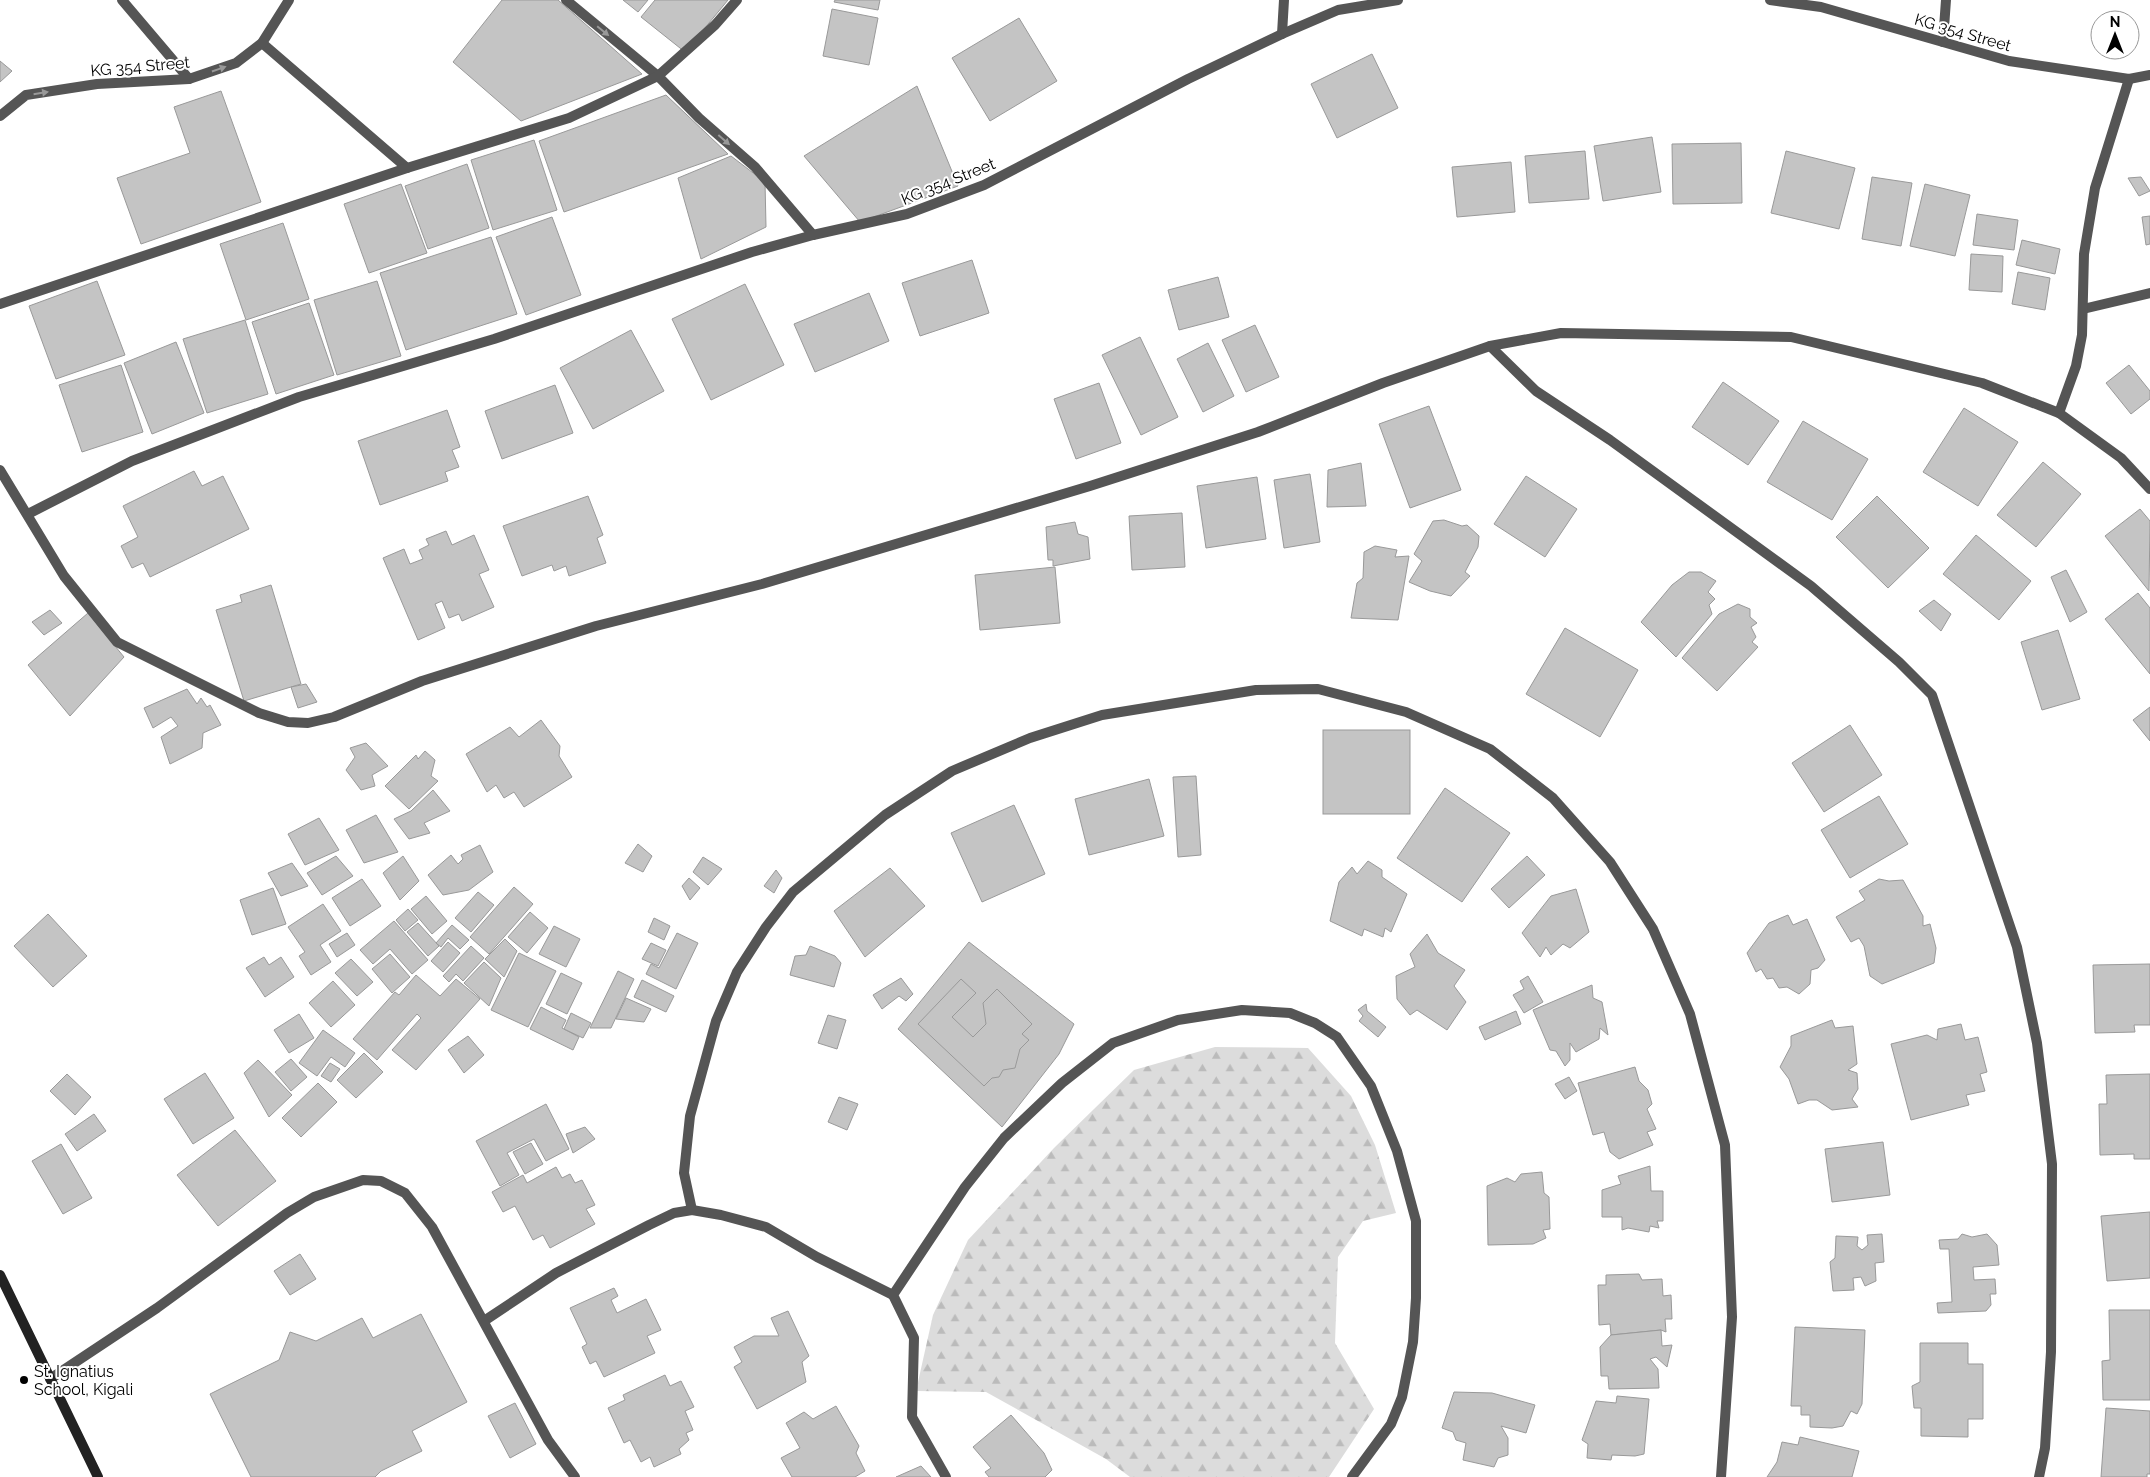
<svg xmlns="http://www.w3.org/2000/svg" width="2150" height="1477" font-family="Raleway,sans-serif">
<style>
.forest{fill:url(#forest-firs)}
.building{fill:#c4c4c4;stroke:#999}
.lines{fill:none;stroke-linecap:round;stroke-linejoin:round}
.street{stroke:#555;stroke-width:10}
.secondary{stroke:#222;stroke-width:10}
.oneway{fill:#999}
.poi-dot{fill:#000;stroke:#fff;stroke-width:2}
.labels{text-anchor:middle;stroke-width:4;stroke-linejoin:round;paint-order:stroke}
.street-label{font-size:16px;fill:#000;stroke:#fff}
.poi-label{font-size:16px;fill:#000;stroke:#fff;text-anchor:start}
</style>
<defs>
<pattern id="forest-firs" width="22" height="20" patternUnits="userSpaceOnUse" patternTransform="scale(1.25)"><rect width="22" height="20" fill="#dcdcdc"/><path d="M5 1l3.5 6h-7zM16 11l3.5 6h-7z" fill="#bbb"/></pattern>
</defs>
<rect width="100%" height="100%" fill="#fff"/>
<polygon class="forest" points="1215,1047 1308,1048 1351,1096 1375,1145 1396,1213 1363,1221 1338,1257 1335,1343 1374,1409 1329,1477 1130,1477 1106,1459 986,1392 916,1391 933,1315 968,1240 1054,1148 1134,1070"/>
<g class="building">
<polygon points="502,0 558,0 642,74 521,121 453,62"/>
<polygon points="623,0 648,0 638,12"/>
<polygon points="655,0 728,0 685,52 641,17"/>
<polygon points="835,0 880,0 878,10 834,2"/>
<polygon points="832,9 878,18 869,65 823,56"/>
<polygon points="1019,18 1057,81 990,121 952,58"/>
<polygon points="1372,54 1398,108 1337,138 1311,84"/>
<polygon points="0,61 12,71 0,82"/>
<polygon points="917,86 958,186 860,222 804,156"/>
<polygon points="221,91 261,202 141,244 117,178 190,153 174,107"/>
<polygon points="666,95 728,154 564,212 539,141"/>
<polygon points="1652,137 1661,192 1603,201 1594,146"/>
<polygon points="534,140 557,210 493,230 471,160"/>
<polygon points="1741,143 1742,203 1673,204 1672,144"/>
<polygon points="1585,151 1589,199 1529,203 1525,156"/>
<polygon points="1786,151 1855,168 1839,229 1771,213"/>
<polygon points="731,156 765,182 766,227 701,259 678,178"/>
<polygon points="1511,162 1515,212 1457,217 1452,167"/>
<polygon points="467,164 489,228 428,249 405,186"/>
<polygon points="1872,177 1912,183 1901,246 1862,239"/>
<polygon points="2141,177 2150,191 2139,196 2128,178"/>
<polygon points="401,184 427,253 369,273 344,204"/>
<polygon points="1925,184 1970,195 1955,256 1910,246"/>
<polygon points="1977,214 2018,220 2014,250 1973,245"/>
<polygon points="2150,216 2150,244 2146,245 2142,217"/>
<polygon points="552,217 581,295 526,315 496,237"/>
<polygon points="283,223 309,299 246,320 220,244"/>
<polygon points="491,237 517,314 406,350 380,273"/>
<polygon points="2022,240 2060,249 2055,274 2016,265"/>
<polygon points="1971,254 2003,256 2002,292 1969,290"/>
<polygon points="972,260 989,313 920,336 902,283"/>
<polygon points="2018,272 2050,278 2045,310 2012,304"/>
<polygon points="1218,277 1229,317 1179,330 1168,290"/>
<polygon points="97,281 125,355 56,379 29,306"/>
<polygon points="377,281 401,356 337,375 314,300"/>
<polygon points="745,284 784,365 711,400 672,319"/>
<polygon points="869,293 889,341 815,372 794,324"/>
<polygon points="309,303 334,375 276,394 252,322"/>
<polygon points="245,320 268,394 207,413 183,339"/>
<polygon points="1255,325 1279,377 1246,392 1222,340"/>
<polygon points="631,330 664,391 593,429 560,368"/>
<polygon points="1140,337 1178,417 1141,435 1102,355"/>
<polygon points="176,342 204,413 152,434 124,363"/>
<polygon points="1208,343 1234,396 1203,412 1177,359"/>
<polygon points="121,365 143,432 82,452 59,385"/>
<polygon points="2129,365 2150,391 2150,399 2131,414 2106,383"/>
<polygon points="1723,382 1779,421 1748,465 1692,427"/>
<polygon points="1099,383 1121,443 1076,459 1054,399"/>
<polygon points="555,385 573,433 502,459 485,411"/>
<polygon points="1429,406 1461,490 1410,508 1379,424"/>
<polygon points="1964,408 2018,442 1978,506 1923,472"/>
<polygon points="447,410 460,447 452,450 459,467 445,472 448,481 380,505 358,441"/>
<polygon points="1803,421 1868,459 1832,520 1767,482"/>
<polygon points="2043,462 2081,494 2036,547 1997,515"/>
<polygon points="1361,463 1366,506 1327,507 1328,470"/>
<polygon points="194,471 202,486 223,476 249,529 150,577 143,563 132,568 121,546 138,537 123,506"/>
<polygon points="1310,474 1320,542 1284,548 1274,480"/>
<polygon points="1526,476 1577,509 1545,557 1494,524"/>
<polygon points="1257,477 1266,539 1206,548 1197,486"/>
<polygon points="588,496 603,535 597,538 606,563 569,576 566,566 554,571 552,565 522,576 503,526"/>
<polygon points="1877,496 1929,548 1888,588 1836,537"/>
<polygon points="2140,509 2150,521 2149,591 2105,536"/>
<polygon points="1182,513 1185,567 1132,570 1129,516"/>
<polygon points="1444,520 1462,526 1467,525 1479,536 1478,547 1465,572 1470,576 1451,596 1430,591 1409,582 1422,561 1414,554 1433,521"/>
<polygon points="1075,522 1078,534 1088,537 1090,559 1053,566 1053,560 1048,560 1046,527"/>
<polygon points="446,531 452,545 474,535 489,570 479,574 494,607 462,621 459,614 449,618 442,601 435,604 445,628 418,640 383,558 404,549 410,564 423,559 419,550 429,545 426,539"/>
<polygon points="1976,535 2031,581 1999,620 1943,574"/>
<polygon points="1375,546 1397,550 1395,557 1409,556 1398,620 1351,618 1357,583 1363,578 1364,552"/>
<polygon points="1055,567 1060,623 980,630 975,575"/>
<polygon points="2066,570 2087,612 2070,622 2051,577"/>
<polygon points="1689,572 1701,572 1716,581 1708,592 1715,599 1709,605 1712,614 1676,657 1641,622 1672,585"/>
<polygon points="271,585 301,684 244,701 216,610 242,602 240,595"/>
<polygon points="2138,593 2150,608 2150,674 2105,619"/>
<polygon points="1934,600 1951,614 1941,631 1919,611"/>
<polygon points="1738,604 1750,609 1750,617 1757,623 1751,627 1756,637 1752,642 1758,647 1717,691 1682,658 1719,614"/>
<polygon points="50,610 62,623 44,635 32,622"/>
<polygon points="88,613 124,657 70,716 28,665"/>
<polygon points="1565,628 1638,670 1600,737 1526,694"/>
<polygon points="2058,630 2080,699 2042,710 2021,642"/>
<polygon points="306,684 317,702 298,708 291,687"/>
<polygon points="187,689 197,704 201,698 207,707 210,705 221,725 203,733 202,748 170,764 161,737 178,726 171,717 153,728 144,708"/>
<polygon points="2150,707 2150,741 2133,720"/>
<polygon points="541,720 560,746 559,756 572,777 524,807 514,792 504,798 496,785 487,792 466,754 510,727 519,737"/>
<polygon points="1850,725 1882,775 1824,812 1792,763"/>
<rect x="1323" y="730" width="87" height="84"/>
<polygon points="366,743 388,766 372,775 375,786 361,790 346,770 355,757 350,748"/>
<polygon points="425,751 435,760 431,776 438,781 409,809 385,786 416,755 418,759"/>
<polygon points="1196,776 1201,855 1178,857 1173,777"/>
<polygon points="1149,779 1164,836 1089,855 1075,799"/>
<polygon points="1445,788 1510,833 1462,902 1397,858"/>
<polygon points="433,790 450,811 424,823 430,833 409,839 394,819 411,811"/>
<polygon points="1879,796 1908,844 1850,878 1821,830"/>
<polygon points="1014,805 1045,874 982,902 951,833"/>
<polygon points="376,815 398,852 364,863 346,830"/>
<polygon points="319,818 339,850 305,865 288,834"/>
<polygon points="638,844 652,856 643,872 625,863"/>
<polygon points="480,845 493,872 469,890 443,895 428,875 451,855 458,864 463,859 461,855"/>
<polygon points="336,856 353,876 322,895 307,873"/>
<polygon points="403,856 419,881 400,900 383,873"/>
<polygon points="1527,856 1545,875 1509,908 1491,889"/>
<polygon points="703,857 722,869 708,885 693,872"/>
<polygon points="1368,861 1382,870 1382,877 1407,894 1391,932 1385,928 1383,937 1364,929 1362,936 1330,921 1339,882 1352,867 1357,874"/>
<polygon points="292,863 308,886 281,896 268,873"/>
<polygon points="890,868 925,906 865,957 834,911"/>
<polygon points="776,870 782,878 774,893 764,886"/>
<polygon points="689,878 700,888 690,900 682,886"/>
<polygon points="362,879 381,906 350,926 332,898"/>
<polygon points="1879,879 1889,881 1903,880 1923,916 1923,926 1930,924 1936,948 1934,963 1882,984 1870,976 1864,946 1859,938 1851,942 1836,917 1865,900 1859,891"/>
<polygon points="514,887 533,904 489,954 470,937"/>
<polygon points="273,888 286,924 252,935 240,900"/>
<polygon points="1576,889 1589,932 1570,948 1563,944 1551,955 1546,947 1540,957 1522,933 1551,896"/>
<polygon points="478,892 494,905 471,932 455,918"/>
<polygon points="426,896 447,921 432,934 411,909"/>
<polygon points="323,904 341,931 320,945 331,962 311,975 299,956 305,952 288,927"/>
<polygon points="408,909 418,920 405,931 396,920"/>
<polygon points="530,912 548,928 527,953 508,937"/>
<polygon points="48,914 87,956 53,987 14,946"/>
<polygon points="1788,915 1793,925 1807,919 1825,960 1818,968 1811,970 1810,984 1799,994 1787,987 1779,988 1773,978 1767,979 1761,969 1756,972 1747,953 1769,923"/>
<polygon points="654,918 670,926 664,940 648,932"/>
<polygon points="394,921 428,960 412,974 390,949 373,964 360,950"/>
<polygon points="418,923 439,946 428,956 407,932"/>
<polygon points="452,925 469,940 460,949 448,938 441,947 436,943"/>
<polygon points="554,926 580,939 566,967 539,954"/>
<polygon points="347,933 355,945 337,957 329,944"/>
<polygon points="677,933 698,943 676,989 646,974 651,964 659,968"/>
<polygon points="1427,934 1438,953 1465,970 1454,986 1466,1002 1447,1030 1417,1010 1410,1015 1397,999 1396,976 1415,967 1410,954"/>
<polygon points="505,939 517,951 504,977 485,959"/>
<polygon points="448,942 460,953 443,972 431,961"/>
<polygon points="969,942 1074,1024 1059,1054 1002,1127 898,1029"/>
<polygon points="651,943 666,950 658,966 642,959"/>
<polygon points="471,946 484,958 463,981 456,974 449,982 443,976"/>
<polygon points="810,946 835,956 841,963 834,987 790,975 795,956 806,955"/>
<polygon points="519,953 556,971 528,1027 491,1010"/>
<polygon points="390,954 410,977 392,993 372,969"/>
<polygon points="264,957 269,965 281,957 294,977 265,997 246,968"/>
<polygon points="351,959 373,982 357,996 335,973"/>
<polygon points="484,962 501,978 489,1006 464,983"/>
<polygon points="2150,964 2150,1025 2134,1025 2135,1032 2095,1033 2093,965"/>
<polygon points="618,971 634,979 611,1028 590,1028"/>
<polygon points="561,973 582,983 567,1014 546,1004"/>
<polygon points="416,975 440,996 456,979 480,999 416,1070 392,1050 421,1018 417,1014 377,1060 353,1039 395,992 399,995"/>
<polygon points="1528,976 1543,1002 1524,1013 1513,995 1524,989 1520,981"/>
<polygon points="901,978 913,994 906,1001 899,996 882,1009 873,995"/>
<polygon points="961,979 976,993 952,1017 973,1037 986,1024 983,1003 997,989 1032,1024 1022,1034 1029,1040 1020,1049 1015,1068 1003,1070 999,1077 992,1078 984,1086 918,1024"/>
<polygon points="642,980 674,996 666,1012 634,997"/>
<polygon points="333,981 355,1005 331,1027 309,1003"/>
<polygon points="1592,985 1593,998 1602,1002 1608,1035 1600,1028 1599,1039 1576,1052 1570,1043 1570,1060 1565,1066 1556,1051 1550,1050 1533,1010"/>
<polygon points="626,998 651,1009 644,1022 616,1019"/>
<polygon points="1366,1004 1367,1011 1386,1027 1378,1037 1359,1021 1363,1016 1358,1010"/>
<polygon points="541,1007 566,1020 562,1028 579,1037 573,1050 530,1029"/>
<polygon points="1516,1011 1521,1024 1485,1040 1479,1027"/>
<polygon points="571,1013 591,1023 583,1038 564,1029"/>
<polygon points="299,1014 314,1038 289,1053 274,1030"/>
<polygon points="828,1015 846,1020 837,1049 818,1043"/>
<polygon points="1832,1020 1835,1028 1853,1026 1857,1064 1848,1070 1857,1073 1858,1089 1852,1099 1858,1107 1832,1110 1817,1100 1809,1100 1798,1104 1789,1079 1780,1067 1791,1046 1791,1036"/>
<polygon points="1961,1024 1965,1040 1978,1037 1987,1072 1980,1074 1985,1091 1966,1095 1969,1105 1911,1120 1891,1044 1927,1035 1937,1040 1938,1029"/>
<polygon points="323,1030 355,1053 345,1067 331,1057 317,1076 299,1063"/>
<polygon points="468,1036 484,1055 464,1073 448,1050"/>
<polygon points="364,1053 383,1072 356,1098 337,1080"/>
<polygon points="291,1059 307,1077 291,1091 275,1072"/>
<polygon points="258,1060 292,1095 269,1117 244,1073"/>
<polygon points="330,1063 340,1069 331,1082 321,1076"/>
<polygon points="1635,1067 1639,1081 1648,1090 1652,1104 1647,1109 1656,1129 1647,1132 1653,1145 1619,1159 1610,1152 1604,1132 1593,1135 1578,1083"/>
<polygon points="205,1073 234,1118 193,1144 164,1099"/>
<polygon points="67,1074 91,1097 75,1115 50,1091"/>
<polygon points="2150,1074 2150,1159 2134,1159 2134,1154 2100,1155 2099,1104 2107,1104 2106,1075"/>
<polygon points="1569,1077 1577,1091 1565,1099 1555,1084"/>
<polygon points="318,1083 337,1102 301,1137 282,1118"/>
<polygon points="839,1097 858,1104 847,1130 828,1122"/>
<polygon points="546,1104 569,1149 546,1161 534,1139 507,1153 519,1175 500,1186 476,1141"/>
<polygon points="94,1114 106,1131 77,1151 65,1134"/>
<polygon points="585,1127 595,1139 573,1153 566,1134"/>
<polygon points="235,1130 276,1181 218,1226 177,1175"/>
<polygon points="1883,1142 1890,1195 1832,1202 1825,1149"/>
<polygon points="531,1143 543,1164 525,1174 513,1152"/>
<polygon points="61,1144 92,1198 63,1214 32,1161"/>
<polygon points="1650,1166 1651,1191 1663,1191 1663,1221 1657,1221 1659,1228 1650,1226 1649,1232 1628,1228 1622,1230 1622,1217 1602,1217 1602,1190 1621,1184 1618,1176"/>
<polygon points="556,1167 562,1178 570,1174 575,1183 582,1180 595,1205 586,1209 595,1224 550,1248 543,1235 533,1240 515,1206 503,1212 492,1192 523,1175 527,1183"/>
<polygon points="1542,1172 1544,1193 1549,1197 1550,1229 1543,1230 1546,1238 1533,1244 1488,1245 1487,1186 1507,1178 1515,1182 1521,1174"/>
<polygon points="2150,1212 2150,1278 2107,1281 2101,1216"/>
<polygon points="1882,1234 1884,1262 1875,1263 1876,1281 1865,1286 1861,1277 1853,1278 1854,1290 1833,1291 1830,1262 1835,1258 1836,1236 1858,1237 1857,1246 1862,1250 1868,1245 1867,1235"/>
<polygon points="1962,1234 1972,1237 1987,1234 1997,1245 1999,1265 1973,1267 1974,1280 1995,1279 1996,1294 1990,1294 1991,1305 1986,1311 1938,1313 1937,1303 1952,1302 1949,1249 1940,1249 1939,1240 1958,1239"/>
<polygon points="300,1254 316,1279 290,1295 274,1271"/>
<polygon points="1639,1274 1642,1280 1662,1279 1663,1296 1671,1295 1672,1319 1665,1319 1666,1332 1661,1330 1611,1335 1610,1324 1599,1325 1598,1285 1606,1285 1606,1275"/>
<polygon points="614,1288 618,1296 611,1300 617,1313 646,1299 661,1330 647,1336 655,1353 604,1377 596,1361 590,1364 582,1347 587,1344 570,1308"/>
<polygon points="2109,1310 2150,1310 2150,1400 2103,1400 2102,1361 2110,1360"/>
<polygon points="788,1311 809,1356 802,1362 806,1382 757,1409 734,1367 742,1362 734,1347 754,1336 779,1336 771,1318"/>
<polygon points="421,1314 467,1402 412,1431 422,1451 381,1471 375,1477 251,1477 210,1394 279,1360 290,1332 316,1341 362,1318 373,1338"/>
<polygon points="1795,1327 1865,1330 1862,1404 1857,1414 1851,1411 1843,1426 1832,1428 1810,1427 1810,1415 1801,1415 1801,1406 1791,1406"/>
<polygon points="1661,1330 1662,1346 1672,1345 1667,1367 1656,1357 1650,1359 1658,1369 1659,1388 1609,1389 1608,1376 1601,1376 1600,1347 1611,1335"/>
<polygon points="1920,1343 1968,1343 1968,1364 1983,1364 1983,1419 1968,1419 1968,1437 1921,1436 1921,1408 1914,1408 1912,1386 1920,1382"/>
<polygon points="665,1375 670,1386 681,1381 694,1407 685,1411 693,1430 686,1433 689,1440 679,1449 681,1454 654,1467 650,1457 641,1462 630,1440 624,1443 608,1408 625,1400 623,1395"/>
<polygon points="1454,1392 1492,1393 1535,1405 1526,1433 1501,1426 1508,1438 1508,1455 1498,1458 1494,1467 1463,1460 1466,1443 1456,1440 1453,1432 1442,1428"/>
<polygon points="1617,1396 1649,1399 1644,1454 1635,1456 1612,1455 1611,1460 1587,1458 1588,1444 1582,1440 1596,1401 1616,1403"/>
<polygon points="515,1403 536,1444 510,1458 488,1416"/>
<polygon points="836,1406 859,1446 856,1453 865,1471 855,1477 792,1477 781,1458 800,1448 786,1423 804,1412 813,1419"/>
<polygon points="2106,1408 2150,1411 2150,1474 2147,1474 2147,1477 2101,1477"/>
<polygon points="1011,1415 1044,1453 1052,1470 1045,1477 989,1477 985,1472 991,1468 973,1447"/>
<polygon points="1800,1437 1859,1451 1852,1477 1767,1477 1777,1462 1782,1442 1798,1445"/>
<polygon points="921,1466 931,1477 896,1477"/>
</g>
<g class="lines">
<g class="street">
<polyline points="122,0 189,79"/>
<polyline points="566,0 658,76 699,118 755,167 813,235"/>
<polyline points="1770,0 1821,7 2009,61 2129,79 2150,75"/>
<polyline points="1282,34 1284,0"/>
<polyline points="1943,42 1946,0"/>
<polyline points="262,43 407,168"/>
<polyline points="0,116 26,95 97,84 189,79 236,63 262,43 289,0"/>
<polyline points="0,304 407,168 569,118 658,76 715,25 737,0"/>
<polyline points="2083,309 2150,293"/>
<polyline points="1490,346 1536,391 1610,440 1811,586 1899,662 1932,695 2017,947 2037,1043 2052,1164 2051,1352 2045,1448 2039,1477"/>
<polyline points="2059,413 2076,366 2082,335 2084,254 2095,188 2129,79"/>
<polyline points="0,470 64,576 117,642 259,713 288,722 308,723 334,717 422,681 596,626 762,584 1090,486 1258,432 1383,383 1490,346 1561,333 1791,337 1982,383 2059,413 2121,458 2150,489"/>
<polyline points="28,514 132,461 299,397 494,339 752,252 813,235 907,214 984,185 1188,79 1282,34 1338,10 1398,0"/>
<polyline points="692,1210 684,1173 690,1116 716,1021 737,972 766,927 793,892 885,815 952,771 1030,738 1102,715 1256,690 1318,689 1406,712 1490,749 1553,798 1610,862 1653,929 1690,1014 1725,1145 1732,1317 1721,1477"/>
<polyline points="484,1321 556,1273 649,1225 674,1213 692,1210 721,1215 766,1227 817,1257 893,1295"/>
<polyline points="50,1379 157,1308 287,1213 314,1197 363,1180 381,1181 405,1193 432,1227 548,1440 575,1477"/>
<polyline points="946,1477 912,1417 914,1338 893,1295 965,1187 1004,1138 1062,1083 1113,1043 1178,1020 1242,1010 1290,1013 1315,1023 1337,1037 1371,1086 1397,1151 1416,1221 1416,1298 1413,1342 1402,1397 1391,1424 1352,1477"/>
</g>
<polyline class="secondary" points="0,1275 98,1477"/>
</g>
<defs><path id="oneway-solid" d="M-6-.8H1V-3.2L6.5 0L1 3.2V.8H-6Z" transform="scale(1.25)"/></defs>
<g class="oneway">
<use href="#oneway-solid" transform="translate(603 31) rotate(39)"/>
<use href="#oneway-solid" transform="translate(219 69) rotate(-19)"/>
<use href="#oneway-solid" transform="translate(41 93) rotate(-9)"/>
<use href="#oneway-solid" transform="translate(724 140) rotate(41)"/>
</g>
<circle class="poi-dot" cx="24" cy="1380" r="5"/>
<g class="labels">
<g class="street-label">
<text transform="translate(1963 32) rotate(16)" y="6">KG 354 Street</text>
<text transform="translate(140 66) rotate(-5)" y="6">KG 354 Street</text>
<text transform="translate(948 181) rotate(-22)" y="6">KG 354 Street</text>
</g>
<g class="poi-label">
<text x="34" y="1377">St. Ignatius<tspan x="34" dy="18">School, Kigali</tspan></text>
</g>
</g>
<g transform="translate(2115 35)"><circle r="24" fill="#ffffff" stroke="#999999"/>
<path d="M0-4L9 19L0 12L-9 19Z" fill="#000000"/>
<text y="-8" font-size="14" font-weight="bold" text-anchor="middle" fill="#000000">N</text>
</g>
</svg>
